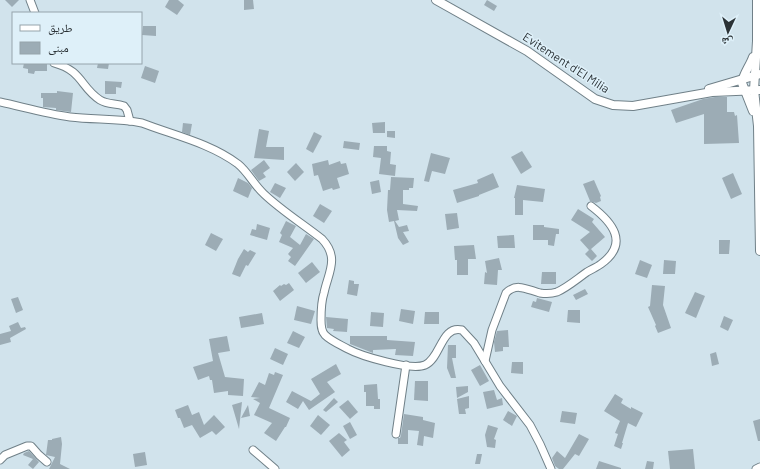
<svg xmlns="http://www.w3.org/2000/svg" width="760" height="469" font-family="Barlow,'Noto Naskh Arabic',sans-serif">
<style>
.building{fill:#9cacb5}
.lines{fill:none;stroke-linecap:round;stroke-linejoin:round}
.minor-casing{stroke:#708088;stroke-width:9}
.major-casing{stroke:#708088;stroke-width:10}
.minor{stroke:#fff;stroke-width:7}
.major{stroke:#fff;stroke-width:8}
.labels{text-anchor:middle;stroke-width:3;stroke-linejoin:round;paint-order:stroke}
.street-label{font-size:12px;fill:#2b3236;stroke:#def0f9}
</style>
<rect width="100%" height="100%" fill="#d1e3ec"/>
<g class="building">
<polygon points="5,0 19,0 12,7"/>
<polygon points="169,0 178,0 184,5 177,15 165,7"/>
<polygon points="244,0 253,0 254,9 244,10"/>
<polygon points="487,0 497,6 494,11 484,5"/>
<polygon points="143,26 156,26 156,36 142,35"/>
<polygon points="24,63 47,63 47,71 35,71 34,74 28,73 28,69 23,68"/>
<polygon points="98,63 109,63 108,69 97,68"/>
<polygon points="145,66 159,71 155,83 141,78"/>
<polygon points="105,81 122,82 121,88 116,87 116,94 105,94"/>
<polygon points="57,91 73,93 71,112 56,110 56,108 43,107 43,98 41,98 41,93 57,93"/>
<polygon points="715,97 727,97 727,112 734,112 735,116 737,115 739,143 704,144 704,114 676,123 671,110 703,99"/>
<polygon points="385,122 385,133 373,133 372,123"/>
<polygon points="183,123 192,124 190,135 182,132"/>
<polygon points="259,129 269,131 266,147 284,147 284,160 254,158"/>
<polygon points="387,131 395,131 395,138 387,137"/>
<polygon points="314,132 322,136 313,153 306,149"/>
<polygon points="344,141 360,143 359,150 343,148"/>
<polygon points="374,146 387,146 387,151 391,152 390,164 396,165 395,176 379,174 381,158 373,157"/>
<polygon points="522,151 532,167 521,174 511,157"/>
<polygon points="431,153 450,158 445,174 432,171 429,182 424,181"/>
<polygon points="264,160 270,168 263,173 266,177 259,181 251,170"/>
<polygon points="328,160 329,165 340,161 341,164 346,163 349,174 337,178 340,188 333,190 332,188 323,191 318,175 314,176 312,164"/>
<polygon points="296,163 304,172 295,181 287,172"/>
<polygon points="493,173 499,187 479,195 479,196 457,203 453,190 478,183 477,180"/>
<polygon points="733,173 742,194 731,199 722,178"/>
<polygon points="391,177 414,178 413,188 409,188 409,190 403,190 403,204 418,206 417,211 397,210 399,220 395,221 399,227 407,225 409,231 403,232 409,242 403,245 398,238 394,221 389,222 387,210 388,190 390,190"/>
<polygon points="238,178 248,183 252,188 248,198 233,191"/>
<polygon points="379,180 381,192 372,194 370,182"/>
<polygon points="594,180 601,196 600,197 601,201 596,203 590,201 583,184"/>
<polygon points="275,183 286,188 280,198 270,192"/>
<polygon points="517,185 545,189 543,202 523,200 523,215 515,215 515,198 514,198"/>
<polygon points="320,204 332,211 324,223 313,216"/>
<polygon points="578,209 594,219 592,222 605,237 591,249 597,256 592,261 585,254 589,250 580,240 590,232 571,220"/>
<polygon points="457,213 459,228 447,230 445,214"/>
<polygon points="286,221 296,226 290,237 300,245 306,234 314,239 295,266 288,261 291,257 288,254 293,248 279,242 282,235 280,233"/>
<polygon points="257,224 270,228 267,240 250,235 252,229 256,230"/>
<polygon points="533,225 544,225 544,227 559,229 559,234 556,234 554,246 548,245 548,240 533,240"/>
<polygon points="211,233 223,239 216,251 205,245"/>
<polygon points="514,235 515,248 498,248 497,236"/>
<polygon points="719,240 730,240 729,254 719,254"/>
<polygon points="474,245 476,259 468,259 468,275 457,275 457,260 455,260 454,246"/>
<polygon points="244,249 248,252 250,250 256,253 248,266 246,265 240,277 232,274 238,259"/>
<polygon points="499,258 502,270 498,270 497,285 484,284 485,272 487,273 485,261"/>
<polygon points="640,260 652,265 647,278 635,274"/>
<polygon points="664,260 676,261 675,274 663,274"/>
<polygon points="312,262 320,272 306,283 298,273"/>
<polygon points="542,272 556,272 556,284 541,284"/>
<polygon points="349,280 354,281 354,284 359,284 357,296 347,294"/>
<polygon points="289,283 294,290 280,301 273,291 280,285 281,286 284,284 286,285"/>
<polygon points="652,285 665,286 663,305 671,328 658,333 655,326 656,325 648,307 650,306"/>
<polygon points="585,289 588,294 576,300 573,295"/>
<polygon points="695,292 705,296 696,318 685,313"/>
<polygon points="18,297 23,310 16,313 11,299"/>
<polygon points="537,298 552,302 549,312 531,307 533,301 536,302"/>
<polygon points="297,306 315,311 311,324 294,320"/>
<polygon points="401,309 415,311 413,324 399,321"/>
<polygon points="568,310 580,310 580,323 567,322"/>
<polygon points="371,312 384,313 383,327 370,326"/>
<polygon points="425,312 439,312 439,324 424,324"/>
<polygon points="262,313 264,324 241,328 239,317"/>
<polygon points="724,316 733,320 728,331 720,327"/>
<polygon points="326,317 348,319 347,332 333,331 334,329 327,328"/>
<polygon points="18,322 21,328 25,327 26,329 10,338 11,342 0,345 0,334 11,331 9,326"/>
<polygon points="508,330 509,347 503,347 503,351 495,352 494,342 497,331"/>
<polygon points="293,331 305,337 299,348 287,343"/>
<polygon points="227,336 230,351 218,353 225,377 244,379 243,396 228,395 228,391 214,393 212,380 210,380 209,376 198,380 193,367 213,361 209,339"/>
<polygon points="350,336 387,336 387,340 415,342 413,356 395,355 396,349 373,350 373,353 350,344"/>
<polygon points="448,345 456,345 456,358 452,358 456,378 451,378 447,368"/>
<polygon points="275,348 288,354 283,365 270,359"/>
<polygon points="716,352 719,364 712,366 710,354"/>
<polygon points="512,362 523,362 523,374 511,373"/>
<polygon points="336,364 341,374 327,382 335,392 309,410 303,401 298,409 286,402 292,391 311,401 320,394 311,379"/>
<polygon points="480,365 489,381 480,386 471,370"/>
<polygon points="275,372 283,375 269,408 290,418 286,427 285,427 276,441 264,433 272,423 254,415 260,403 253,399 260,398 251,397 259,382 265,385 269,373 274,375"/>
<polygon points="415,381 428,381 428,401 414,400"/>
<polygon points="377,384 378,399 380,399 380,409 374,409 374,406 366,406 366,392 364,392 364,385"/>
<polygon points="468,386 468,392 457,398 456,387"/>
<polygon points="494,390 497,400 502,398 503,405 487,409 483,392"/>
<polygon points="615,394 623,399 621,403 631,409 631,407 643,413 636,427 628,423 622,443 623,443 621,449 614,446 618,434 615,433 620,421 604,411"/>
<polygon points="469,396 469,408 465,409 466,414 459,414 457,399"/>
<polygon points="334,398 338,402 326,412 323,410"/>
<polygon points="348,400 358,412 350,419 339,407"/>
<polygon points="242,402 239,429 232,405"/>
<polygon points="188,405 192,415 199,412 204,425 214,415 225,427 216,435 212,431 200,438 192,425 184,428 180,418 178,418 175,410"/>
<polygon points="248,405 250,416 241,418"/>
<polygon points="508,411 517,416 512,426 503,420"/>
<polygon points="562,411 577,413 575,424 560,422"/>
<polygon points="404,414 423,417 423,420 435,423 433,438 424,436 423,446 417,445 419,431 408,430 408,444 398,444 398,438 400,438 401,435"/>
<polygon points="318,415 330,425 321,435 310,426"/>
<polygon points="760,419 760,441 758,441 753,421"/>
<polygon points="350,422 357,435 350,439 343,426"/>
<polygon points="488,425 498,428 494,439 496,440 495,448 487,447 485,435"/>
<polygon points="339,433 347,440 344,442 350,450 342,457 329,441"/>
<polygon points="579,434 589,439 579,456 575,454 563,469 559,469 555,466 552,458 557,451 565,458"/>
<polygon points="61,437 62,444 60,464 70,469 49,469 55,457 46,455 48,440 52,440 52,439"/>
<polygon points="693,449 695,469 670,469 668,451"/>
<polygon points="29,451 39,462 33,469 28,465 33,459 23,455 24,453"/>
<polygon points="145,452 147,465 135,467 133,454"/>
<polygon points="477,454 482,454 480,464 475,464"/>
<polygon points="599,461 621,468 621,469 596,469"/>
<polygon points="647,461 654,462 653,469 645,469"/>
</g>
<g class="lines">
<defs>
<g id="minor">
<polyline points="30,0 35,13"/>
<path d="M54 63C83 71 80 87 100 100 108 105 116 103 124 106L127 110 130 121"/>
<path d="M0 102C23 107 46 114 70 117 94 120 118 118 142 123 173 135 210 143 238 164 248 172 254 185 264 194 282 211 303 224 322 239 340 258 328 273 324 293 321 302 321 311 321 320 321 325 321 331 325 335 331 341 341 345 348 349 361 356 411 371 425 365 441 358 441 325 462 330L474 343 500 386 530 425 540 444 551 469"/>
<path d="M485 361 492 330 506 293C517 282 528 290 540 293 546 294 551 294 557 292 568 287 577 279 587 272 592 269 597 267 601 264 630 243 612 222 591 206"/>
<polyline points="396,434 406,365"/>
<polyline points="253,450 275,469"/>
<polyline points="0,460 5,455 27,446 31,446 39,455 47,462"/>
<polyline points="756,469 760,467"/>
</g>
<g id="major">
<polyline points="436,0 527,51 595,99 613,105 633,106 712,92 760,90"/>
<polyline points="757,0 757,41 754,90 758,126 760,251"/>
<path d="M753 57C750 66 743 74 742 83L753 111"/>
<polyline points="709,89 760,74"/>
</g>
</defs>
<use href="#minor" class="minor-casing"/>
<use href="#major" class="major-casing"/>
<use href="#minor" class="minor"/>
<use href="#major" class="major"/>
</g>
<g class="labels">
<g class="street-label">
<text transform="translate(566 63) rotate(33)" y="4">Evitement d'El Milia</text>
</g>
</g>
<rect x="12" y="12" width="130" height="52" fill="#def0f9" stroke="#96a4ab"/>
<rect x="20" y="25" width="20" height="6" fill="#ffffff" stroke="#96a4ab"/>
<text x="48" y="32" font-size="12" fill="#2b3236">طريق</text>
<rect x="20" y="42" width="20" height="12" fill="#9cacb5" stroke="#96a4ab"/>
<text x="48" y="52" font-size="12" fill="#2b3236">مبنى</text>
<g transform="translate(728 32) rotate(184)" stroke="#def0f9" stroke-width="3" paint-order="stroke">
<path d="M0-3L7 15L0 10L-7 15Z" fill="#2b3236"/>
<text y="-6" font-size="11" font-weight="bold" text-anchor="middle" fill="#2b3236">ش</text>
</g>
</svg>
